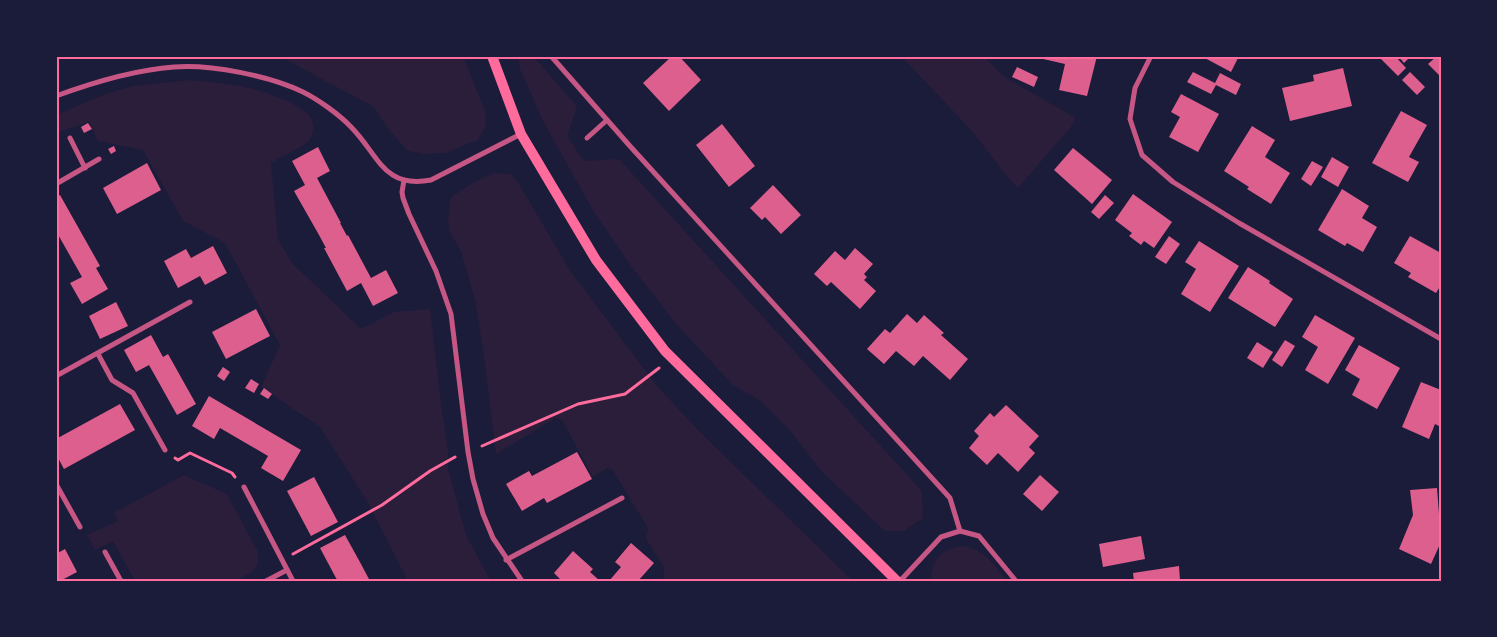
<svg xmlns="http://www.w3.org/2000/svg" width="1497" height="637" font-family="'Sofia Sans Condensed',sans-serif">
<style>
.green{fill:#2a1e3b}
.building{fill:#dd5f8e}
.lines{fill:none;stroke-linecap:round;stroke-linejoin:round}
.path{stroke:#ff6b9d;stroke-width:3}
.minor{stroke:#c65784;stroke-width:5}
.secondary{stroke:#ff6b9d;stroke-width:10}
.neatline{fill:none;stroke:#ff6b9d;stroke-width:2}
</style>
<rect width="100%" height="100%" fill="#1b1b3a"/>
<g class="green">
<polygon points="267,56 463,56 485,111 486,126 478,140 445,153 424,154 408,151 389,130 376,110 372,106 287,60 278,57"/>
<polygon points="518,56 533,56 577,106 567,136 584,161 619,159 922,491 923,518 904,531 885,531 822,472 788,428 759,400 733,385 677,325 631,266 594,212 544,123 520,69"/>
<polygon points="901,56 983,56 1006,78 1076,118 1071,127 1018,188 1010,180 971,130"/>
<path d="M189 80C224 83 257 86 289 102 299 107 312 113 313 125 314 130 312 137 308 142 302 147 279 158 271 163L278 239 292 263 361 329 394 312 430 309 442 411 448 450V468L466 535 488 576 492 581H408L367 501 320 427 261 387 280 345 225 243 183 221 143 150 98 141 89 122 56 133V115L105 94 133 86Z"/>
<polygon points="494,173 511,174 518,182 569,269 657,386 700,432 853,581 663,581 664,567 646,539 648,528 612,469 607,468 593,477 562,420 556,418 496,454 483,349 475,300 461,251 450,233 448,218 451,197 476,181"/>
<polygon points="184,475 227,494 258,552 258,563 252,572 235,581 135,581 113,541 95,550 87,535 118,521 114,513"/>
<path d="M965 546C987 552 993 564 1007 581H931C932 557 942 548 965 546Z"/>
</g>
<g class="building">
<polygon points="672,56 679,56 701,80 669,111 643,83"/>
<polygon points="1039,56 1097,56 1087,96 1059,90 1065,64 1039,58"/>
<polygon points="1201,56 1239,56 1231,72"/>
<polygon points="1380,56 1395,56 1406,68 1398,76 1379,57"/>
<polygon points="1398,56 1411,56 1404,63"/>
<polygon points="1437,56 1441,56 1441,77 1428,64"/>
<polygon points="1017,67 1038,77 1034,87 1012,77"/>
<polygon points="1343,68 1352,106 1290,121 1282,88 1314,81 1313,75"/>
<polygon points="1193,72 1215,83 1220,73 1241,84 1236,95 1216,85 1211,94 1187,82"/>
<polygon points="1410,72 1425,87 1417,95 1402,80"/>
<polygon points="1181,94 1219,114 1198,152 1169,137 1180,117 1171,112"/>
<polygon points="1401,111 1427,125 1409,157 1419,162 1408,182 1372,163"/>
<polygon points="88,123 92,129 84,133 81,127"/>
<polygon points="722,124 755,166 729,187 696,145"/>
<polygon points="1252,126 1275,140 1265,157 1290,173 1271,204 1247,189 1249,187 1224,171"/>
<polygon points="114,146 116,151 111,154 108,149"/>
<polygon points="318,147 330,171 317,178 341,223 340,223 347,236 348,235 371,278 386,270 398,293 373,306 361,283 347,291 324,248 326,248 319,235 294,191 305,185 292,161"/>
<polygon points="1073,148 1112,180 1092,204 1054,170"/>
<polygon points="1332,157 1349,167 1338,187 1321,177"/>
<polygon points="1312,161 1323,167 1311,186 1301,179"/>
<polygon points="147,163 161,190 117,214 103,188"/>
<polygon points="773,185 801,215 781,234 765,217 762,220 750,208"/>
<polygon points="1342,189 1369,206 1362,218 1377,227 1363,252 1347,243 1345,246 1318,230"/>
<polygon points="1133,194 1172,222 1154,248 1144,241 1141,245 1129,236 1132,233 1115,220"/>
<polygon points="60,195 100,266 96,268 108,289 82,304 70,283 82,277 56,231 56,197"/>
<polygon points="1105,195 1114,203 1099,219 1091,212"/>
<polygon points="1169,236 1180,244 1166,264 1155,257"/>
<polygon points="1410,236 1441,253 1441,285 1436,293 1408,277 1411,273 1394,263"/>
<polygon points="1199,241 1239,266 1210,312 1181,294 1196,269 1185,262"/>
<polygon points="213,246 227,273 205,285 200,276 178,288 164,261 186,249 191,258"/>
<polygon points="855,248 873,264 864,274 867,277 864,280 876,291 860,309 831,282 827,286 814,274 835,251 845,260"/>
<polygon points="1248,267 1270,281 1269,283 1293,299 1275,327 1228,298"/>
<polygon points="116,302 128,326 100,339 89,316"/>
<polygon points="256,309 270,336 226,359 212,332"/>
<polygon points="907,314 917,323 924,315 944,333 941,335 968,359 950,380 923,356 914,366 896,351 884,364 867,349 885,329 890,333"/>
<polygon points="1315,315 1355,338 1328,384 1305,370 1318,347 1302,337"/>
<polygon points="151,335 163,357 168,354 196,404 177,415 149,365 136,372 124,350"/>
<polygon points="1285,340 1295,346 1282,367 1272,360"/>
<polygon points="1257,342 1273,352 1263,368 1247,358"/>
<polygon points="1359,345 1400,368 1377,409 1352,395 1360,379 1345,370"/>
<polygon points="223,367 230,372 224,381 217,376"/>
<polygon points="251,379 259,384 254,393 245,388"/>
<polygon points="1421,382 1441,390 1441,427 1435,424 1429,439 1402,427"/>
<polygon points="264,388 272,394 268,399 260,394"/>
<polygon points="209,396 301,450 283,481 261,468 268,456 220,428 214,439 192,426"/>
<polygon points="120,404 135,430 64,469 56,454 56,439"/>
<polygon points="1006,405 1039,436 1029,447 1035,453 1018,472 998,453 987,465 969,448 979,436 974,431 990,413 994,417"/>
<polygon points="577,452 592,479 547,503 544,498 522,511 506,484 529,471 532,476"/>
<polygon points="1040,475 1059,492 1042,511 1023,494"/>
<polygon points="314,477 338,522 311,536 287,491"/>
<polygon points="1437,488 1439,514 1441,515 1441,542 1431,564 1399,549 1413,515 1410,490"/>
<polygon points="345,535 361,564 370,581 338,581 336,578 320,548"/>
<polygon points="1141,536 1145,559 1103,567 1099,544"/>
<polygon points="631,543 654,563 638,581 609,581 621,567 615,562"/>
<polygon points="65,549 77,572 60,581 56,581 56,554"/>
<polygon points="573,551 593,569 590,572 600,581 562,581 554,573"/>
<polygon points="1179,566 1180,581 1134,581 1133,573"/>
</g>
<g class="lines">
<g class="path">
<polyline points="482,446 578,404 625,394 659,368"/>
<polyline points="175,458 178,460 190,453 232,473 235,477"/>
<polyline points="293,554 382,505 430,471 455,457"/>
</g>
<g class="minor">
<polyline points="551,56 629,145 950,498 960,531"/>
<polyline points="1151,56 1135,88 1130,119 1142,155 1173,182 1239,223 1441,339"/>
<path d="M56 96C94 82 134 70 174 67 211 64 270 76 303 92 319 100 340 115 352 128 379 156 384 189 431 180L521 134"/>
<polyline points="70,138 85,168"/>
<polyline points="587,138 607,120"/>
<polyline points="404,180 402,192 403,198 409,214 436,271 451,314 468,452 473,479 483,514 493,538 522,581"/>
<polyline points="56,184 99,159"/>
<polyline points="98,354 112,380 133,393 165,450"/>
<polyline points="56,376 190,302"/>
<polyline points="56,484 80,527"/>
<polyline points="244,487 293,581"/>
<polyline points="105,552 121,581"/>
<polyline points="506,560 622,498"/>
<polyline points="266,581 287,570"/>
<polyline points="900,581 941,537 960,531 979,536 1016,581"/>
</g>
<polyline class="secondary" points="492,56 521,134 596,260 665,351 897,581"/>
</g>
<rect width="1497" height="637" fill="none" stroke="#1b1b3a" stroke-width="115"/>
<rect x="58" y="58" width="1382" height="522" class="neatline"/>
</svg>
